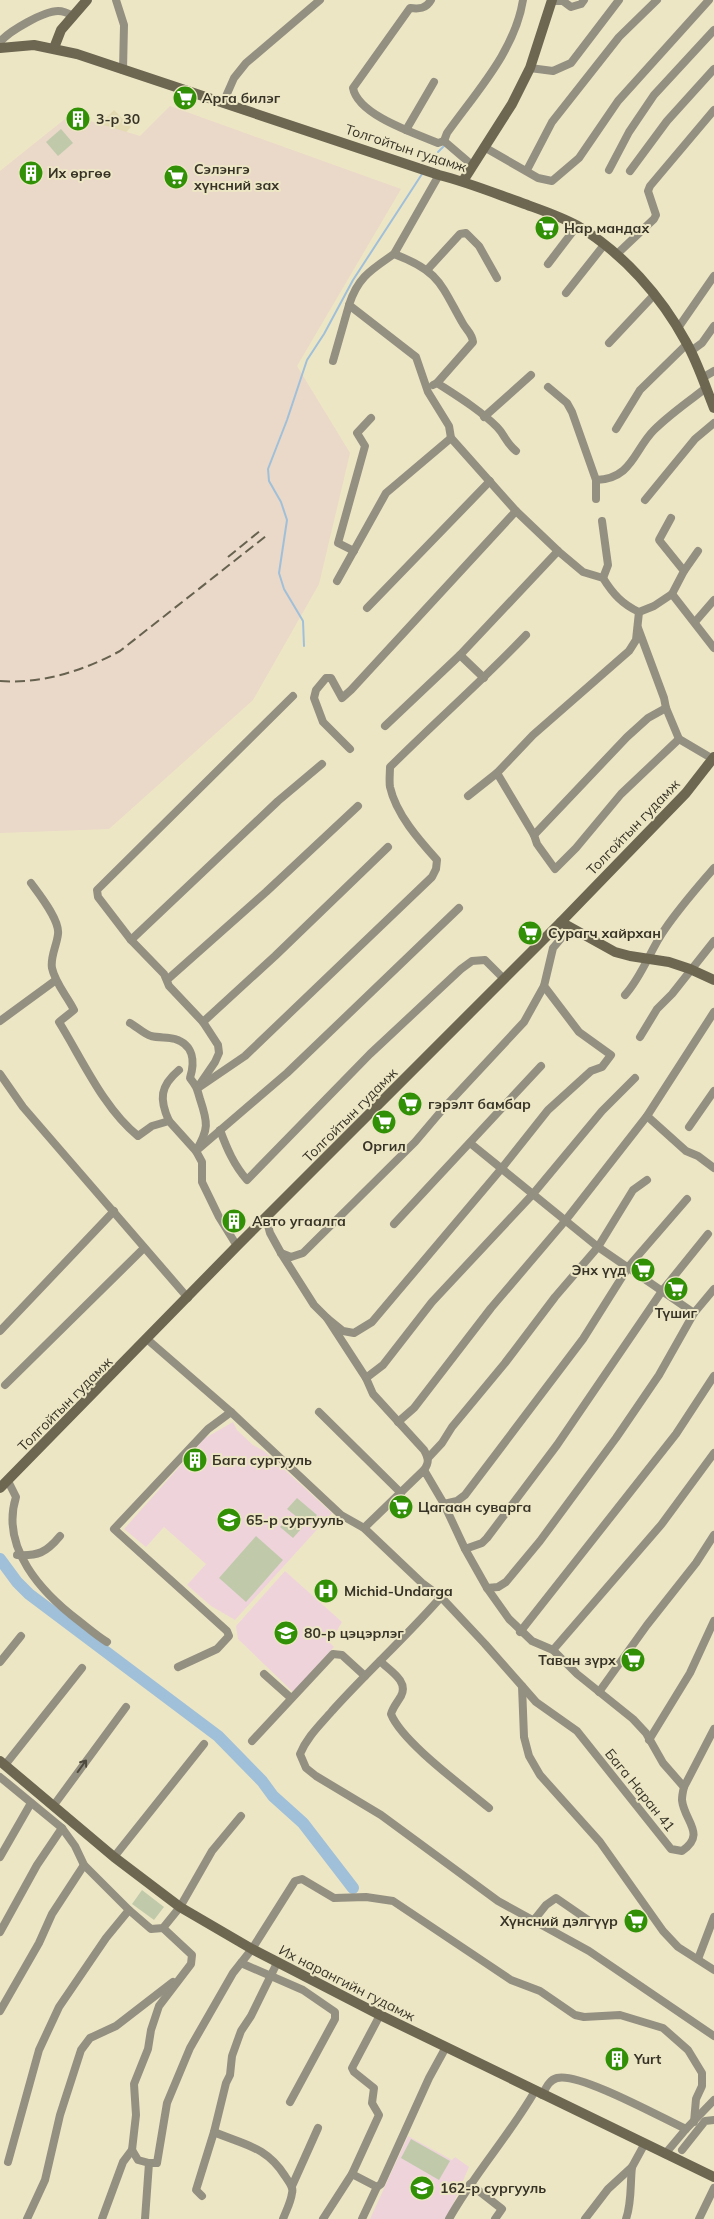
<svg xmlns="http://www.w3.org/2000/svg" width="714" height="2219" font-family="Mulish,sans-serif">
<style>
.built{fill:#e3dab1}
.industrial{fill:#ead8c8}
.education{fill:#eed4da}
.green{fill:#c0caab}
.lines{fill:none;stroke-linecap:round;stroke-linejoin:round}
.stream{stroke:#a0c0d9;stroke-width:2}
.river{stroke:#a0c0d9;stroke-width:12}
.minor{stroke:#949081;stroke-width:8}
.secondary{stroke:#6d6751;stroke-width:10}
.rail{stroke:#66624f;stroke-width:2;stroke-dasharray:10 5;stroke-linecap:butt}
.oneway{stroke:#4e4b3e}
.labels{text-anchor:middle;stroke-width:4;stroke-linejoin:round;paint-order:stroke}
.poi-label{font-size:14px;font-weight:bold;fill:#373427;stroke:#ede6c5;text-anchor:start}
.street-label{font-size:14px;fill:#373427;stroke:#ede6c5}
</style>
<rect width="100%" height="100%" fill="#ede6c5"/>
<polygon class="built" points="114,110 131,127 94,165 77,148"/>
<polygon class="industrial" points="170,106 401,189 297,366 350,453 319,584 253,700 109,829 0,833 0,171 70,115 140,136"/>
<g class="education">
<polygon points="233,1422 237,1430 253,1445 264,1451 332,1513 235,1620 211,1606 187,1585 206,1564 164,1527 146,1547 124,1529 205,1438"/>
<polygon points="285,1571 342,1622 330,1643 334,1647 293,1692 238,1639 236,1626"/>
<polygon points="408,2136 452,2160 455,2157 469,2167 451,2209 446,2219 370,2219"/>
</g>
<g class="green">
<polygon points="61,129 73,143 58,156 46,142"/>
<polygon points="297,1498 317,1515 308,1526 287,1509"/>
<polygon points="289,1517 302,1528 293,1538 280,1527"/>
<polygon points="256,1536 283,1560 246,1602 219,1578"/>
<polygon points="142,1890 164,1907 154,1920 132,1904"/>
<polygon points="411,2139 450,2161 439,2180 401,2158"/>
</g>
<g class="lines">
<g class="stream">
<polyline points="438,152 444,146"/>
<polyline points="304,646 303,621 284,589 279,573 287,520 281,502 269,481 268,469 287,420 307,360 324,334 353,280 422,174"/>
</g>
<polyline class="river" points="0,1559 17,1582 29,1594 218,1736 262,1781 273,1796 303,1823 353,1888"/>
<g class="minor">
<polyline points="116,0 124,25 123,70"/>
<path d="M431 0C426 9 419 9 410 8L353 88C358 115 414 133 438 143L444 141 472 165"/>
<polyline points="552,1 563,1 571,7 581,4 584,0"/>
<path d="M0 42C9 31 44 11 58 11 64 11 68 13 73 16"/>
<polyline points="530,68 553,71 571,63 619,0"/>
<polyline points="223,103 234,78 246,63 320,0"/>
<polyline points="406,130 434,82"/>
<path d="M444 141 447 133C476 92 515 51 523 0"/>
<polyline points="484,147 538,178 552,181 579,158 618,101 709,0"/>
<polyline points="527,170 552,122 619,37 657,0"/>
<polyline points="609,170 629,132 654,95 714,30"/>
<polyline points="630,171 667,121 714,69"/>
<polyline points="394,254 439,175"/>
<polyline points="616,255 654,219 656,215 648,191 650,186 714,110"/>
<polyline points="548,264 577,226"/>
<polyline points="427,270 460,234 466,233 479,246 497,278"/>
<polyline points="566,293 604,245"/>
<polyline points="678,328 714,276"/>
<polyline points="609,343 654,295"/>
<polyline points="691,351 702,343 714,326"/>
<polyline points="333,361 349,305"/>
<polyline points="702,378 714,371"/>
<path d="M437 383 473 342C472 333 466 330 462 322 440 283 439 271 394 254 371 270 358 277 349 305L416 357 428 392 449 426 451 438 516 511 558 551 583 572 603 578C613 594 622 604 639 612L654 606 672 594 714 648"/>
<path d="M433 385 437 383C457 396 480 410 497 427 505 435 505 442 516 451"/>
<polyline points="548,387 567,403 572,412 596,480 596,499"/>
<polyline points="484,417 531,375"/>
<polyline points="616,429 640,390 687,344"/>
<path d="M596 480C632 479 634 450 654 430 670 414 689 401 706 388"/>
<polyline points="645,500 695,439 714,423"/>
<polyline points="671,518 659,540 684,571 672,594"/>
<polyline points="602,521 608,565 603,578"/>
<polyline points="354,551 338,543 365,446 357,433 371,418"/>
<polyline points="684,571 698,551"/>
<polyline points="337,581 386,493 451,438"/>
<polyline points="367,608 490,481"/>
<polyline points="695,622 714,600"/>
<polyline points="638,628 664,698 666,708 679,739 713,759"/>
<polyline points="460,655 484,678"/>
<polyline points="385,726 460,655 558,551"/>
<polyline points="350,749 323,722 314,698 316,690 326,678 331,678 342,698 351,690 516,511"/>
<polyline points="497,773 534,835 537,844 555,869 576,848 621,794 679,739"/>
<polyline points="468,796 497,773 533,735 629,651 636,640 639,612"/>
<polyline points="534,835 627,737 648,718 666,708"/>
<path d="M31 883C39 894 60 920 58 934 57 945 50 957 52 968 55 983 67 996 74 1010L59 1022C82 1059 104 1109 138 1136L152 1126 169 1121 196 1151 287 1073 459 908"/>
<polyline points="131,940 278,801 322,764"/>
<polyline points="168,979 266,892 358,806"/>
<path d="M625 995C643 975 650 950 665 929 680 907 697 888 714 868"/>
<polyline points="0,1021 56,980"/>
<polyline points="203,1022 275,956 388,847"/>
<path d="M130 1023C137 1027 144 1034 151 1036 159 1038 168 1037 175 1039 194 1045 195 1062 190 1078 197 1087 197 1089 200 1099 208 1123 209 1129 196 1151L202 1162V1182L219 1217 237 1246"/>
<polyline points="640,1037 657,1009 672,994 714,941"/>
<polyline points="0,1074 23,1107 188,1298"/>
<polyline points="200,1084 215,1062 219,1053 218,1045 203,1022 169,986 164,974 131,940 98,897 97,890 293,696"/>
<path d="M198 1088 245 1056 432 877 436 869 437 860C419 840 396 814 390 787 389 781 390 773 390 767 435 722 482 681 526 635"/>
<polyline points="647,1116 686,1151 698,1156 714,1168"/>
<path d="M169 1121C159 1099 160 1086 179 1070"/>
<polyline points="689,1127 714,1091"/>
<path d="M220 1130C227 1149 234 1165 247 1180L370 1054 461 969 472 961 485 960 503 978"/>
<polyline points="470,1143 598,1247 694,1313"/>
<path d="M266 1218 270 1233 281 1253 314 1305 327 1318 366 1378 373 1394 424 1450C429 1459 429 1463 424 1470"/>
<polyline points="394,1224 541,1066"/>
<polyline points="281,1253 291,1257 303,1253 415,1142 443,1109 524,1022 544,986"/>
<polyline points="327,1318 343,1331 354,1333 372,1322 502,1168 548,1110 591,1071 602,1067 611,1055 579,1032 544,986 553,948 570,928"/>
<polyline points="0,1331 114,1211"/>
<polyline points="148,1340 231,1412 341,1515 364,1528 422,1583 441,1597 485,1644 522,1686 524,1737 529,1756 540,1775 600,1842 663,1931 678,1947 714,1970"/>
<polyline points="366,1378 383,1365 432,1302 533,1194 602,1111 635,1078"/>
<polyline points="5,1385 144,1248"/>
<polyline points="319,1412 401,1493"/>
<polyline points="398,1422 414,1408 491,1308 565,1221 647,1116 714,1012"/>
<polyline points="428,1458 442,1443 452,1427 505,1363 555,1297 598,1247 633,1190 647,1180"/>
<path d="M8 1481 16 1497C0 1548 42 1593 79 1621 88 1628 97 1636 107 1642"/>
<polyline points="444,1504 457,1501 465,1495 583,1339 629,1266 687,1199"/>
<path d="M364 1528 424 1470 444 1504 465 1549 487 1588 509 1619 532 1641 553 1650 577 1674 633 1719 646 1733 663 1763 684 1787C683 1791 682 1796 682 1800 684 1821 707 1834 682 1851L671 1849 577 1731 536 1702 522 1686"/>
<polyline points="465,1549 482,1543 487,1538 557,1445 662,1291 708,1234"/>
<path d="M17 1555C38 1556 46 1553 60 1536"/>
<polyline points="487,1588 498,1587 506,1582 540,1541 616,1438 659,1375 694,1313 714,1289"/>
<path d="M441 1597C406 1637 367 1672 332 1711 320 1725 307 1737 300 1754L306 1768 316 1776 381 1815 498 1901 589 1951 714 2036"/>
<polyline points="520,1632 676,1434 714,1376"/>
<polyline points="553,1650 661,1525 714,1453"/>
<path d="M380 1661C390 1671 409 1681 401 1696 397 1703 393 1707 391 1714 402 1742 464 1787 489 1808"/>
<polyline points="0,1662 21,1636"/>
<polyline points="178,1667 217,1649 229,1636 227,1631 114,1529 208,1429 231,1412"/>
<polyline points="264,1674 291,1698"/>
<polyline points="599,1692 647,1625 696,1563 714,1535"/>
<polyline points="649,1740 690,1673 714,1621"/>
<polyline points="252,1741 333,1654 342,1655 365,1676"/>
<polyline points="5,1765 82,1668"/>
<polyline points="0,1777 62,1828 75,1846 84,1865 129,1910 151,1929 163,1928 180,1907 212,1851 241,1816"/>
<polyline points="684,1787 714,1729"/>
<polyline points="54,1805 126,1707"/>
<polyline points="0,1857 31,1803"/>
<polyline points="114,1857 204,1744"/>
<polyline points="534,1920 546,1905 556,1898 588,1920"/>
<polyline points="0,1932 37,1865 62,1828"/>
<polyline points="698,1959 714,1917"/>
<polyline points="241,1963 303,1990 335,2012 335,2019 290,2102"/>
<path d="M277 1963 251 2016 241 2031 232 2056 230 2075 226 2083 214 2132C244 2145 266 2146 285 2176 288 2181 294 2187 292 2193 291 2202 286 2211 283 2219"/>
<polyline points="0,2011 39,1943 52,1914 84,1865"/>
<path d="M542 2095C546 2088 549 2080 557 2078 579 2072 662 2118 686 2129"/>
<polyline points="682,2150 705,2121 714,2120"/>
<polyline points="665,2154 686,2129 714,2100"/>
<polyline points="8,2162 39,2050 59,2007 106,1938 129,1910"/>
<polyline points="149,2163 157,2163 167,2103 190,2048 233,1973 252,1949 295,1881 302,1879 334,1898 366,1897 393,1901 511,1980 540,1991 575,2015 584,2017 620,2015 663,2028 688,2050 702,2073 702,2086 696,2099 694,2122"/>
<polyline points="352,2174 377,2187"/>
<polyline points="470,2184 502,2209 495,2219"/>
<polyline points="292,2186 318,2128"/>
<polyline points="202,2196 196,2190 214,2132"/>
<polyline points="27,2219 45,2180 60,2115 81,2050 90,2038 116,2026 173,1982"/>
<polyline points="102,2219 123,2162 132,2150"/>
<polyline points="145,2219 149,2163 138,2160 132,2150 136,2115 134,2084 148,2049 151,2030 159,2006 191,1964 192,1955 163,1928"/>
<polyline points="323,2219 352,2174 379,2115 372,2103 374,2088 354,2072 352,2068 380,2015"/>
<polyline points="362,2219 377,2187 381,2184 429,2078 446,2047"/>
<path d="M449 2219C474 2174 509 2136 535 2091"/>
<polyline points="585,2219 608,2189 632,2167 644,2145"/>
<path d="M626 2219C632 2202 630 2184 632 2167"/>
<polyline points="699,2219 714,2188"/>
</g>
<g class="secondary">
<path d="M0 48 34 45 77 54 439 175C467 182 494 193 522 203 541 210 560 216 578 226 623 253 661 296 686 342 698 363 705 386 714 408"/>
<polyline points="54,48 61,30 87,0"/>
<polyline points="463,181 512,104 530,68 552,0"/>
<polyline points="561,922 615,952 630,956 669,962 690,969 714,980"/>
<polyline points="0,1488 237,1246 561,922 686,793 714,757"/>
<polyline points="0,1761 114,1857 180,1907 252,1949 380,2015 714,2177"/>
</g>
<g class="rail">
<polyline points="228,557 261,530"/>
<path d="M0 681C42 684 83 671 120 651L266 536"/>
</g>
</g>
<defs><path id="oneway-shaft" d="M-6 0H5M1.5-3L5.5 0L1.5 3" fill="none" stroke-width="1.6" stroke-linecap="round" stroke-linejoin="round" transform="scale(1.25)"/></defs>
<use class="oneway" href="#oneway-shaft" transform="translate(82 1766) rotate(-54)"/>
<defs>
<symbol id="supermarket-disc" viewBox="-11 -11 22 22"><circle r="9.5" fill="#319006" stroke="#ede6c5"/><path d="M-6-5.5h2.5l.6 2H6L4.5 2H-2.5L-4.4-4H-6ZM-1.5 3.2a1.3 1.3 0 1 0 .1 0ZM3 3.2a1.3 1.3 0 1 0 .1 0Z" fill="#fff"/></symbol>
<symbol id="building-disc" viewBox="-11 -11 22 22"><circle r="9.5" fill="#319006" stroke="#ede6c5"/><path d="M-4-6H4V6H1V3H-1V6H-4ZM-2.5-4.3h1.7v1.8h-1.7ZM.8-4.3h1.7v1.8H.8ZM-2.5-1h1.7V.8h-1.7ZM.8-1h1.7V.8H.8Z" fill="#fff"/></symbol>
<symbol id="school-disc" viewBox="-11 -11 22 22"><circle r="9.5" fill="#319006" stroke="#ede6c5"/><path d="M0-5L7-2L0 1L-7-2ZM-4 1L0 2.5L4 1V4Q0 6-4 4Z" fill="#fff"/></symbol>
<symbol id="hospital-disc" viewBox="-11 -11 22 22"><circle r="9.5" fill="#319006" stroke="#ede6c5"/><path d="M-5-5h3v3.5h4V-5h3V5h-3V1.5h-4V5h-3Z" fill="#fff"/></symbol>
</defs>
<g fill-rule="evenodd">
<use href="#supermarket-disc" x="171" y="84" width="28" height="28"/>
<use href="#building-disc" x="64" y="105" width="28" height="28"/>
<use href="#building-disc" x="17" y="159" width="28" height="28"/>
<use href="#supermarket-disc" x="162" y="163" width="28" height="28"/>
<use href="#supermarket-disc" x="533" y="214" width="28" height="28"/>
<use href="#supermarket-disc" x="516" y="919" width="28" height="28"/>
<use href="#supermarket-disc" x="396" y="1090" width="28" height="28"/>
<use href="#supermarket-disc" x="370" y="1108" width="28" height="28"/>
<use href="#building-disc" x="220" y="1207" width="28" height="28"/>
<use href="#supermarket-disc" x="629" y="1256" width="28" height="28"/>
<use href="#supermarket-disc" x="662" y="1275" width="28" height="28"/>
<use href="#building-disc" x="181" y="1446" width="28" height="28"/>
<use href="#supermarket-disc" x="387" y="1493" width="28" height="28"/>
<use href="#school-disc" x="215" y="1506" width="28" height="28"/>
<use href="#hospital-disc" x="312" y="1577" width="28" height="28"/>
<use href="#school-disc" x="272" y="1619" width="28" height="28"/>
<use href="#supermarket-disc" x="619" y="1646" width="28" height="28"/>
<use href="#supermarket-disc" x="622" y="1907" width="28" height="28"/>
<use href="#building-disc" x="603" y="2045" width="28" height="28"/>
<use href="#school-disc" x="408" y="2174" width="28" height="28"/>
</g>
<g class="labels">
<g class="poi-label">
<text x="202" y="103">Арга билэг</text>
<text x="96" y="124">3-р 30</text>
<text x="194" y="174">Сэлэнгэ<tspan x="194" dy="16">хүнсний зах</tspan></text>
<text x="48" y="178">Их өргөө</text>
<text x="564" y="233">Нар мандах</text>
<text x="548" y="938">Сурагч хайрхан</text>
<text x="428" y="1109">гэрэлт бамбар</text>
<text x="384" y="1151" text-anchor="middle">Оргил</text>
<text x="252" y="1226">Авто угаалга</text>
<text x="626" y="1275" text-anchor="end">Энх үүд</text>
<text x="676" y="1318" text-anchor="middle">Түшиг</text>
<text x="212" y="1465">Бага сургууль</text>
<text x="418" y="1512">Цагаан суварга</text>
<text x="246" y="1525">65-р сургууль</text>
<text x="344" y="1596">Michid-Undarga</text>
<text x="304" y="1638">80-р цэцэрлэг</text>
<text x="616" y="1665" text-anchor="end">Таван зүрх</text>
<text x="618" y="1926" text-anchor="end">Хүнсний дэлгүүр</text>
<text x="634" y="2064">Yurt</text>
<text x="440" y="2193">162-р сургууль</text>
</g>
<g class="street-label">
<text transform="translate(406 148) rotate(18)" y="5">Толгойтын гудамж</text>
<text transform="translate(633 827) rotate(-46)" y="5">Толгойтын гудамж</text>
<text transform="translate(350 1115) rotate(-45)" y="5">Толгойтын гудамж</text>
<text transform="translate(65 1404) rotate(-45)" y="5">Толгойтын гудамж</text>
<text transform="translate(640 1790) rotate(51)" y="5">Бага Наран 41</text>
<text transform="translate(347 1983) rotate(27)" y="5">Их нарангийн гудамж</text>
</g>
</g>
</svg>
